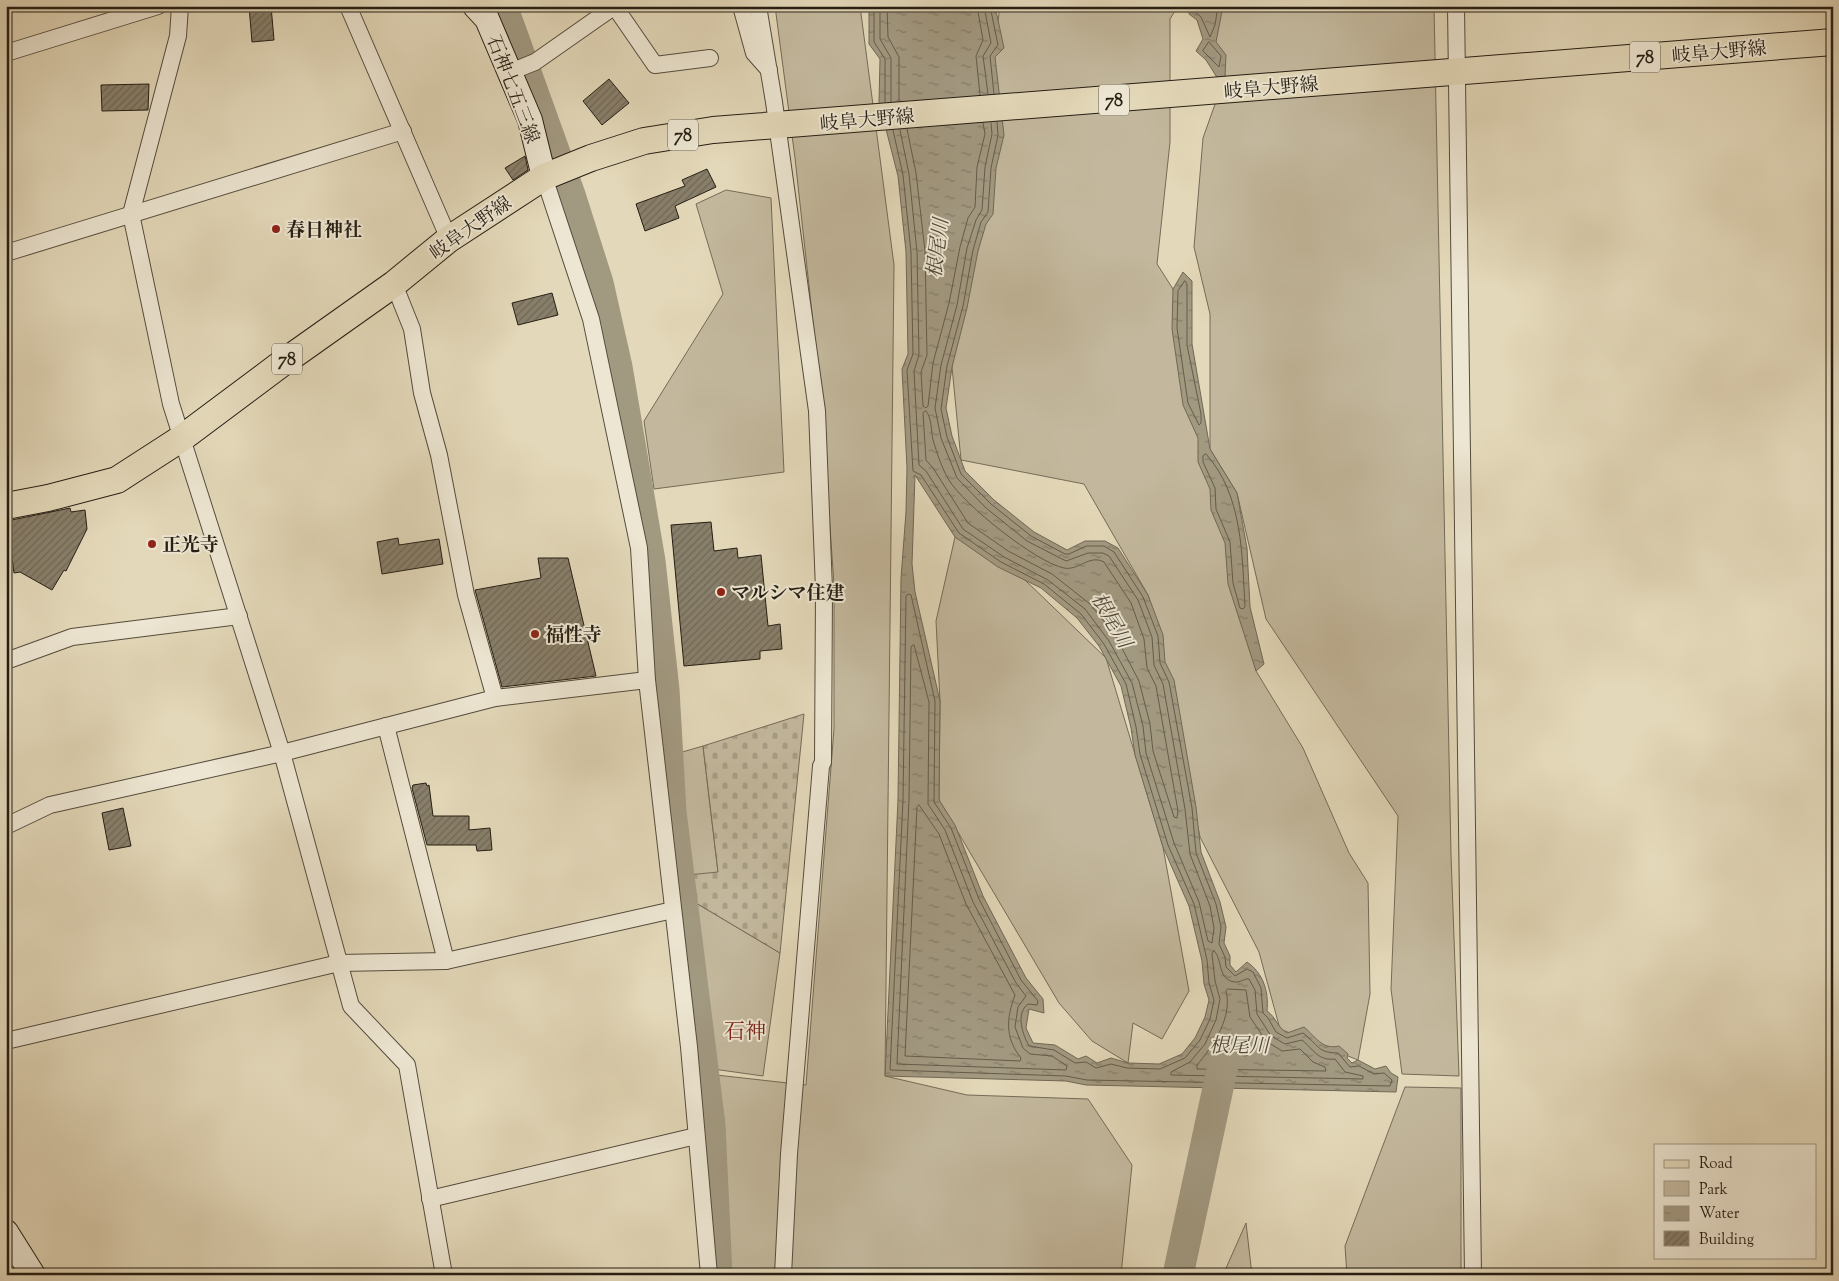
<svg xmlns="http://www.w3.org/2000/svg" width="1839" height="1281" font-family="'Sorts Mill Goudy','Noto Serif JP',serif">
<style>
.green{fill:#c3b89d;stroke:#746b58}
.cemetery{fill:url(#cemetery-stones);stroke:#746b58}
.water{fill:url(#water-ripples);stroke:#706855;fill-rule:evenodd}
.lines{fill:none;stroke-linecap:round;stroke-linejoin:round}
.shore{stroke:#645c4a;stroke-width:1}
.river{stroke:#a29981;stroke-width:31}
.building{fill:url(#building-hatch);stroke:#251e14}
.street-casing{stroke:#544c3d;stroke-width:18}
.secondary-casing{stroke:#251e14;stroke-width:26}
.primary-casing{stroke:#251e14;stroke-width:28}
.street{stroke:#ede6d2;stroke-width:16}
.secondary{stroke:#ede6d2;stroke-width:24}
.primary{stroke:#e3d8b9;stroke-width:26}
.poi-dot{fill:#8f2418;stroke:#ede6d2;stroke-width:2}
.labels{text-anchor:middle;stroke-width:4;stroke-linejoin:round;paint-order:stroke}
.shield{fill:#ede6d2;stroke:#615a4d;stroke-width:1}
.shield-label{font-size:18px;font-weight:bold;fill:#251e14}
.street-label{font-size:19px;fill:#251e14;stroke:#ede6d2}
.poi-label{font-size:19px;font-weight:bold;fill:#251e14;stroke:#ede6d2;text-anchor:start}
.water-label{font-size:20px;font-style:italic;fill:#51493a;stroke:#ede6d2}
.quarter-label{font-size:21px;fill:#7a1f14;stroke:#ede6d2}
</style>
<defs>
<pattern id="cemetery-stones" width="16" height="16" patternUnits="userSpaceOnUse" patternTransform="scale(1.25)"><rect width="16" height="16" fill="#c3b89d"/><path d="M2 7V4a2 2 0 0 1 4 0v3zM10 15v-3a2 2 0 0 1 4 0v3z" fill="#a79e86"/></pattern>
<pattern id="water-ripples" width="26" height="14" patternUnits="userSpaceOnUse" patternTransform="scale(1.25)"><rect width="26" height="14" fill="#a29981"/><path d="M2 4q2-2 4 0t4 0M15 11q2-2 4 0t4 0" fill="none" stroke="#847c68"/></pattern>
<pattern id="building-hatch" width="6" height="6" patternUnits="userSpaceOnUse" patternTransform="scale(1.25)"><rect width="6" height="6" fill="#887f6a"/><path d="M-1 1l2-2M0 6l6-6M5 7l2-2" fill="none" stroke="#6f6756"/></pattern>
</defs>
<rect width="100%" height="100%" fill="#e3d8b9"/>
<filter id="stains"><feTurbulence type="fractalNoise" baseFrequency=".004" numOctaves="4"/><feColorMatrix values="0 0 0 0 .2 0 0 0 0 .09 0 0 0 0 .02 0 0 0 .5 -.17"/></filter>
<radialGradient id="worn" r=".72"><stop offset=".6" stop-color="#630" stop-opacity="0"/><stop offset="1" stop-color="#630" stop-opacity=".3"/></radialGradient>
<g class="green">
<polygon points="775,6 860,6 894,265 885,1076 967,1095 1088,1099 1132,1165 1121,1275 726,1275 716,1075 806,1085 834,729 834,584 820,386 795,158"/>
<polygon points="1000,6 1178,6 1170,19 1170,142 1157,264 1173,289 1256,671 1303,748 1349,853 1368,883 1370,994 1358,1060 1280,1029 1259,952 1200,837 1148,595 1084,484 961,460 952,367"/>
<polygon points="1222,6 1434,6 1451,855 1459,1076 1402,1074 1391,989 1398,816 1266,619 1237,493 1210,449 1210,314 1194,247 1203,138 1225,76 1215,42"/>
<polygon points="726,190 771,198 784,472 654,489 644,421 723,294 696,204"/>
<polygon points="955,537 1025,580 1106,658 1163,847 1189,991 1162,1039 1133,1023 1128,1063 1092,1041 1059,1003 939,800 940,701 936,621"/>
<polygon points="703,746 718,872 691,900 780,953 763,1076 706,1068 672,755"/>
<polygon points="1405,1087 1461,1088 1461,1275 1347,1275 1345,1246"/>
<polygon points="1246,1223 1252,1275 1223,1275"/>
</g>
<polygon class="cemetery" points="804,714 780,953 691,900 688,875 718,872 703,746"/>
<g class="water">
<path d="M869 6H995L1004 48 995 57 1004 135 996 168 993 214 986 224 978 251 967 308 952 367 946 408 952 436 965 471 994 500 1034 532 1067 550 1085 541H1105L1118 548 1148 595 1163 635 1165 662 1174 680 1196 807 1201 852 1220 902 1226 927 1224 943 1230 956V965L1236 972 1247 962C1263 973 1269 991 1267 1011 1276 1017 1277 1027 1287 1033L1304 1027C1316 1037 1322 1050 1339 1046L1348 1054 1347 1058 1352 1063 1358 1060 1375 1069 1386 1066 1391 1073 1398 1077 1396 1092 1086 1085 1066 1081 885 1076 898 800 901 578 906 512 907 468 902 369 908 354 906 252 898 176 879 102 880 59 869 44ZM915 475 955 537 998 567 1041 588 1077 618 1099 646 1121 686 1131 728 1135 755 1163 847 1189 906 1202 961 1204 984 1209 1000 1205 1017 1195 1038 1182 1054 1159 1064 1128 1063 1111 1058 1097 1063 1086 1056 1078 1059 1055 1045 1033 1043 1026 1028 1029 1009 1044 1013 1043 999 1026 978 983 896 955 825 939 800 940 701 915 592 912 564Z"/>
<polygon points="1189,6 1223,6 1216,42 1226,55 1225,76 1218,79 1206,60 1196,51 1203,39 1197,20 1189,14"/>
<polygon points="1183,272 1192,281 1192,344 1210,449 1237,493 1247,548 1250,607 1264,664 1256,671 1228,584 1225,543 1211,510 1210,489 1198,462 1198,438 1183,405 1172,329 1173,289"/>
</g>
<g class="lines">
<g class="shore">
<polyline points="874,6 874,42 885,59 885,102"/>
<polyline points="880,6 880,39 891,58 891,102"/>
<polyline points="887,6 888,37 899,57 899,101"/>
<polyline points="977,6 983,40 976,56 980,95"/>
<polyline points="984,6 991,43 983,56 988,94"/>
<polyline points="990,6 998,45 990,56 994,94"/>
<polyline points="1194,6 1194,11 1201,17 1210,37 1215,25 1218,6"/>
<polygon points="1209,42 1221,56 1219,67 1203,51"/>
<polyline points="907,129 916,173 925,251 927,355 921,372 923,406 926,408 928,406 933,363 949,303 960,247 968,218 975,207 977,167 985,134 983,123"/>
<path d="M893 130 903 175 911 252 913 354 907 370 913 471 921 475 959 533 1001 562 1044 584 1081 614 1104 644 1126 684 1136 727 1140 754 1168 845 1194 904 1207 960 1209 983 1214 1000 1210 1019 1200 1040 1185 1058 1160 1069 1127 1068 1111 1064 1096 1068 1086 1062 1075 1063 1054 1050 1029 1046C1023 1035 1015 1014 1028 1004L1037 1005 1038 1001 1021 980 979 899 951 828 934 802 935 701 911 595 908 594 906 596 903 800 890 1070 1066 1076 1087 1080 1390 1086 1392 1080 1384 1073 1374 1074 1359 1066 1350 1067 1338 1053C1317 1053 1319 1045 1303 1033L1287 1038 1276 1032 1268 1018 1263 1013 1261 988 1253 972 1247 969 1235 976 1226 967 1225 957 1219 944 1221 927 1216 904 1196 853 1192 808 1169 682 1160 663 1158 636 1143 597 1114 552 1104 546H1086L1069 554H1065L1031 536 991 504 961 474 947 437 941 409 947 366 963 306 973 250 981 222 988 212 991 168 998 135 997 122"/>
<polyline points="900,130 909,174 917,252 919,355 914,371 919,465 926,471 963,529 1004,557 1048,580 1085,609 1109,641 1132,683 1143,726 1146,753 1174,843 1199,902 1208,941 1212,943 1214,928 1210,906 1190,854 1185,809 1163,684 1154,665 1152,637 1138,600 1109,556 1103,553 1088,553 1066,561 1027,541 986,508 957,478 941,438 935,408 941,365 957,305 967,248 976,220 982,210 985,167 992,134 991,123"/>
<polygon points="1185,281 1187,284 1187,345 1201,414 1201,423 1199,425 1188,403 1177,328 1178,291"/>
<path d="M926 411C932 418 931 431 933 440 937 453 942 469 949 480 963 504 1037 563 1064 568 1079 571 1089 554 1104 562L1131 603 1144 639 1147 668 1156 686 1178 811 1177 818 1174 817 1153 751 1150 724 1139 681 1115 635 1090 604 1052 574 1008 551 968 523 933 468 926 460 923 413Z"/>
<path d="M1206 454C1243 495 1242 555 1245 607L1243 609 1240 608 1233 583 1230 542 1216 509 1215 488 1203 462V456Z"/>
<polygon points="914,645 929,702 928,804 945,830 973,902 1016,983 1026,996 1018,1007 1015,1027 1023,1048 1030,1054 1052,1056 1067,1066 1066,1070 897,1064 909,800 911,647"/>
<path d="M919 805 939 834 966 904 1015 995C1007 1017 1004 1037 1021 1058L1020 1061 905 1056 917 807Z"/>
<path d="M1214 951C1223 959 1217 980 1235 982 1241 983 1244 978 1249 979L1255 990 1257 1014 1271 1036 1285 1044 1302 1040C1314 1050 1318 1061 1335 1059L1345 1072 1363 1076V1079L1171 1075V1072L1190 1062 1205 1044 1216 1020 1220 999 1215 981 1212 954Z"/>
<path d="M1228 989 1246 990 1250 1017 1266 1041 1282 1051 1300 1049 1313 1062 1325 1067 1326 1071 1197 1069V1065C1213 1046 1233 1017 1226 991Z"/>
</g>
<g class="river">
<polyline points="502,6 570,195 598,283 617,367 650,561 664,690 671,812 710,1125 717,1275"/>
<polyline points="1178,1275 1227,1046"/>
</g>
</g>
<g class="building">
<polygon points="249,6 271,6 274,40 252,42"/>
<polygon points="609,79 629,103 602,125 583,101"/>
<polygon points="149,84 148,110 102,111 101,85"/>
<polygon points="525,156 528,170 513,180 505,168"/>
<polygon points="707,169 716,187 675,206 679,218 645,231 636,204 685,186 682,180"/>
<polygon points="552,293 558,315 518,325 512,303"/>
<polygon points="70,508 71,512 85,510 87,529 66,571 64,570 52,590 20,572 14,573 7,521"/>
<polygon points="711,522 714,551 737,548 738,558 761,555 768,626 780,624 782,649 760,651 760,659 684,666 671,525"/>
<polygon points="398,538 399,545 439,539 443,564 382,574 377,542"/>
<polygon points="538,558 568,558 596,676 502,687 475,590 541,578"/>
<polygon points="426,783 427,786 429,785 433,816 469,816 469,830 490,828 492,850 477,851 476,845 427,845 412,788 413,785"/>
<polygon points="123,808 131,846 109,850 102,813"/>
</g>
<g class="lines">
<defs>
<g id="street">
<polyline points="180,6 178,36 131,214 171,404 282,753 351,1006 407,1065 444,1275"/>
<polyline points="348,6 449,239"/>
<polyline points="741,6 754,53 769,70"/>
<polyline points="758,6 774,102 817,411 824,589 823,762 821,766 789,1154 783,1275"/>
<polyline points="1456,6 1473,1275"/>
<polyline points="615,7 655,65 710,58"/>
<polyline points="6,53 158,6"/>
<polyline points="510,72 535,62 615,6"/>
<polyline points="544,177 591,319 639,548 647,680 689,1047 709,1275"/>
<polyline points="6,253 403,131"/>
<polyline points="394,284 412,329 422,393 439,455 466,595 495,698"/>
<polyline points="6,661 72,637 239,616"/>
<polyline points="386,726 446,961"/>
<polyline points="6,826 50,805 282,753 495,698 647,680"/>
<polyline points="6,1041 339,963 446,961 673,910"/>
<polyline points="430,1199 696,1136"/>
</g>
<g id="secondary">
<polyline points="475,6 487,19 530,120 544,177"/>
<polyline points="6,1232 33,1275"/>
</g>
<polyline id="primary" points="6,506 48,498 117,480 182,438 281,364 394,284 449,239 544,177 591,158 644,141 713,130 1833,42"/>
</defs>
<use href="#street" class="street-casing"/>
<use href="#secondary" class="secondary-casing"/>
<use href="#primary" class="primary-casing"/>
<use href="#street" class="street"/>
<use href="#secondary" class="secondary"/>
<use href="#primary" class="primary"/>
</g>
<g class="poi-dot">
<circle cx="276" cy="229" r="5"/>
<circle cx="152" cy="544" r="5"/>
<circle cx="721" cy="592" r="5"/>
<circle cx="535" cy="634" r="5"/>
</g>
<g class="labels">
<g class="shield">
<rect x="1630" y="41.5" width="30" height="31" rx="4"/>
<rect x="1099" y="84.5" width="30" height="31" rx="4"/>
<rect x="668" y="119.5" width="30" height="31" rx="4"/>
<rect x="272" y="343.5" width="30" height="31" rx="4"/>
</g>
<g class="shield-label">
<text x="1645" y="63">78</text>
<text x="1114" y="106">78</text>
<text x="683" y="141">78</text>
<text x="287" y="365">78</text>
</g>
<g class="street-label">
<text transform="translate(1719 51) rotate(-5)" y="7">岐阜大野線</text>
<text transform="translate(1271 87) rotate(-5)" y="7">岐阜大野線</text>
<text transform="translate(514 89) rotate(69)" y="7">石神七五三線</text>
<text transform="translate(867 119) rotate(-5)" y="7">岐阜大野線</text>
<text transform="translate(470 227) rotate(-35)" y="7">岐阜大野線</text>
</g>
<g class="poi-label">
<text x="286" y="236">春日神社</text>
<text x="162" y="551">正光寺</text>
<text x="731" y="599">マルシマ住建</text>
<text x="545" y="641">福性寺</text>
</g>
<g class="water-label">
<text transform="translate(937 248) rotate(-83)" y="7">根尾川</text>
<text transform="translate(1112 620) rotate(60)" y="7">根尾川</text>
<text x="1239" y="1052">根尾川</text>
</g>
<g class="quarter-label">
<text x="745" y="1038">石神</text>
</g>
</g>
<rect width="1839" height="1281" fill="none" stroke="#e3d8b9" stroke-width="25"/>
<rect x="8" y="8" width="1824" height="1266" fill="none" stroke="#251e14" stroke-width="2.5"/>
<rect x="12" y="12" width="1814" height="1256" fill="none" stroke="#251e14"/>
<rect x="1654" y="1144" width="162" height="115" fill="#ede6d2" stroke="#9d9686"/>
<rect x="1664" y="1160" width="25" height="8" fill="#e3d8b9" stroke="#9d9686"/>
<text x="1699" y="1168" font-size="15" fill="#251e14">Road</text>
<rect x="1664" y="1181" width="25" height="15" fill="#c3b89d" stroke="#9d9686"/>
<text x="1699" y="1194" font-size="15" fill="#251e14">Park</text>
<rect x="1664" y="1206" width="25" height="15" fill="url(#water-ripples)" stroke="#9d9686"/>
<text x="1699" y="1218" font-size="15" fill="#251e14">Water</text>
<rect x="1664" y="1231" width="25" height="15" fill="url(#building-hatch)" stroke="#9d9686"/>
<text x="1699" y="1244" font-size="15" fill="#251e14">Building</text>
<rect width="100%" height="100%" filter="url(#stains)"/>
<rect width="100%" height="100%" fill="url(#worn)"/>
</svg>
